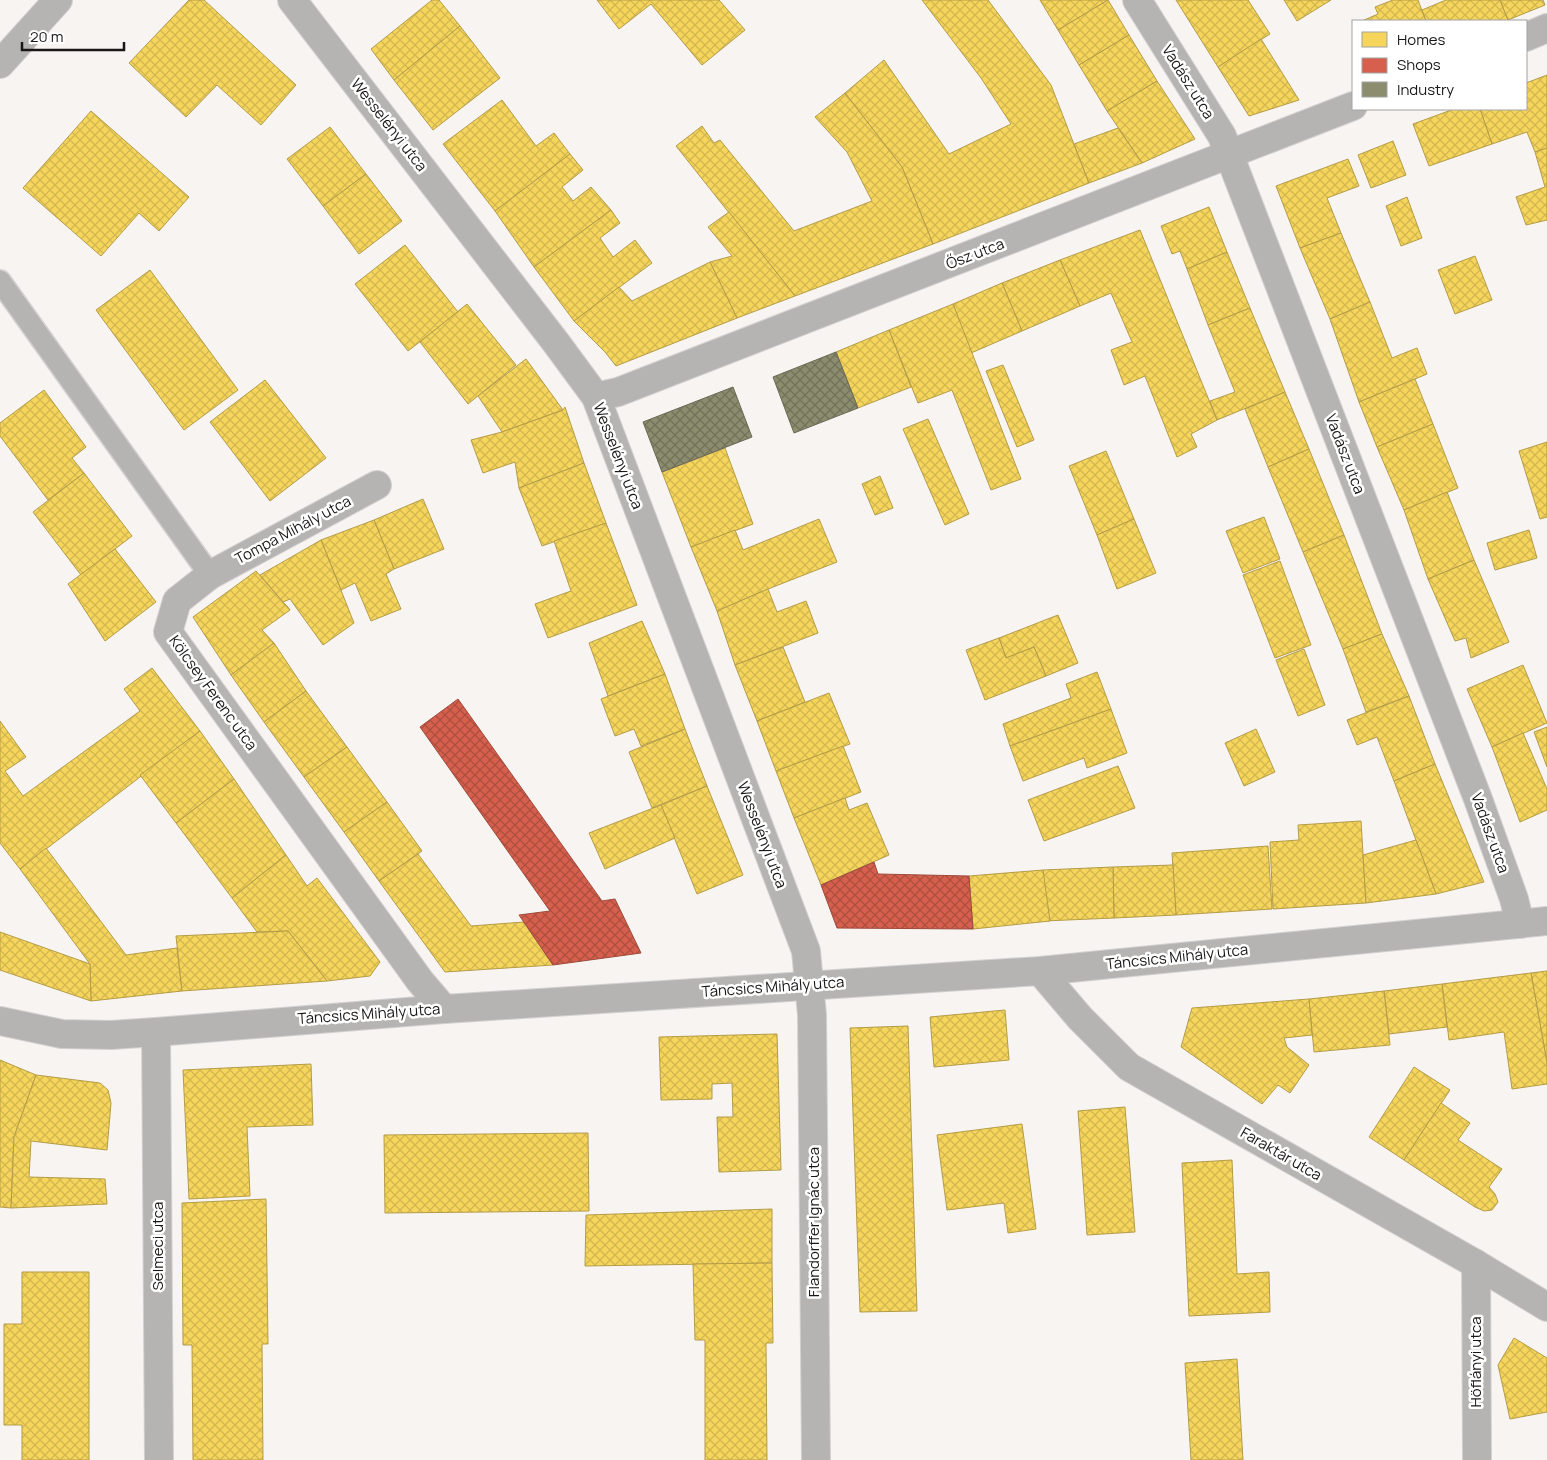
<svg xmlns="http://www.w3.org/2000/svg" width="1547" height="1460" font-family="Manrope,sans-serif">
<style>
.homes{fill:url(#homes-cross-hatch);stroke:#b49c47}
.shops{fill:url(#shops-cross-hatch);stroke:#9d4a3c}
.industry{fill:url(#industry-cross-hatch);stroke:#6a6954}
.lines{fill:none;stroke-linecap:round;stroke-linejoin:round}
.pedestrian-casing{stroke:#d3d1d0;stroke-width:24}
.minor-casing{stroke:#d3d1d0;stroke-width:30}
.tertiary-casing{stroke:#d3d1d0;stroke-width:30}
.pedestrian{stroke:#b6b4b3;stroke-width:21}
.minor{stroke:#b6b4b3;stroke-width:28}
.tertiary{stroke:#b6b4b3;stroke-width:28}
.labels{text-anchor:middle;stroke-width:5;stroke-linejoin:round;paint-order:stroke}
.street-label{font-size:15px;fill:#191716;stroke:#fff}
</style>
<defs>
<pattern id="homes-cross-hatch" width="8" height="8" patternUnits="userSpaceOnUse" patternTransform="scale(1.25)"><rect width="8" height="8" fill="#f6d55c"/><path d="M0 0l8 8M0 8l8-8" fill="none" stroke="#d2b64f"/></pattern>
<pattern id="shops-cross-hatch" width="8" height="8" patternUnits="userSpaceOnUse" patternTransform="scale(1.25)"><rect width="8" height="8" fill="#d6604d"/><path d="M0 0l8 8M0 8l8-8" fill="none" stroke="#ad4e3f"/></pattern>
<pattern id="industry-cross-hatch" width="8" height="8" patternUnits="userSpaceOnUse" patternTransform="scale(1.25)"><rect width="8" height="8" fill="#8c8c6e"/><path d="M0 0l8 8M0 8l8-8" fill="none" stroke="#727159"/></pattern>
</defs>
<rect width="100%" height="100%" fill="#f7f4f2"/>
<g class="homes">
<polygon points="189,0 204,0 296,85 261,125 217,85 186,117 129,63"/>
<polygon points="432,0 439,0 460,26 394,80 371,49"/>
<polygon points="597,0 719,0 745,30 702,65 651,4 619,29"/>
<polygon points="922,0 988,0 1051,85 1089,183 933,244 902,167 845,93 884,60 949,154 1011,124 981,78"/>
<polygon points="1040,0 1108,0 1058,30"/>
<polygon points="1108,0 1129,35 1079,65 1058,30"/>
<polygon points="1176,0 1248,0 1270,34 1218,67"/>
<polygon points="1284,0 1331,0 1297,21"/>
<polygon points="1393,0 1418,0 1426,21 1362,21 1378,14 1375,7"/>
<polygon points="1446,0 1500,0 1508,20 1504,21 1426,21 1422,10"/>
<polygon points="1500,0 1543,0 1545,5 1508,20"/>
<polygon points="460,26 500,78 433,130 394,80"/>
<polygon points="1129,35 1157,81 1107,111 1079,65"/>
<polygon points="1261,39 1299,100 1249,116 1218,67"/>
<polygon points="1547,75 1547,148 1535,152 1527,132 1492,144 1480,109 1526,109 1526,83"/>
<polygon points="1157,81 1195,139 1142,163 1107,111"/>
<polygon points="845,93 902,167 933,244 795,296 676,146 702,126 714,143 720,140 794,231 872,201 847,152 815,117"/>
<polygon points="502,100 536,146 554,133 570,154 495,211 443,144"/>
<polygon points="1454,109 1480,109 1492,144 1429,166 1413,124"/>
<polygon points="91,111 189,197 159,231 139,213 101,256 23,188"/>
<polygon points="330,127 366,174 323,206 287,159"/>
<polygon points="1118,128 1142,163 1089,183 1074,144"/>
<polygon points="1393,141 1406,175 1371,188 1358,155"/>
<polygon points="1547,148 1547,220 1526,225 1516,197 1545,187 1535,152"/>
<polygon points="570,154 583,170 562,187 573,201 591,187 611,210 534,267 495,211"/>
<polygon points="1348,159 1359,186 1327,198 1341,233 1300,248 1276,186"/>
<polygon points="366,174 402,221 359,254 323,206"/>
<polygon points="1407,197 1422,238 1401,246 1386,206"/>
<polygon points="1209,207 1227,252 1187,269 1180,251 1172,254 1161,226"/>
<polygon points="611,210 620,223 600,238 613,257 635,240 652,263 574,321 534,267"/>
<polygon points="729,212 795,296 737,318 710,262 732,256 708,227"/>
<polygon points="1140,230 1217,420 1191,434 1197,447 1177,457 1145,376 1124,385 1111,350 1132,342 1111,293 1080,306 1060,260"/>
<polygon points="1341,233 1370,302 1330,319 1300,248"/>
<polygon points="405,245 458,312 408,351 355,284"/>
<polygon points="1227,252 1250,308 1208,325 1187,269"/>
<polygon points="1475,256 1492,300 1455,314 1438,270"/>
<polygon points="1060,260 1080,306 1022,331 1002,283"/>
<polygon points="710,262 737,318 616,366 605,352 574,321 619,287 632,301"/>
<polygon points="150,270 238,390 184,430 96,310"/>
<polygon points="1002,283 1022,331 971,353 953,304"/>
<polygon points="1370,302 1392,358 1417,348 1427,374 1359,402 1330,319"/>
<polygon points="467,304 516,365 468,404 420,342"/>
<polygon points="953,304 1021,479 991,490 952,390 918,403 889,330"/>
<polygon points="1250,308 1285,392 1217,420 1210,401 1235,392 1208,325"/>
<polygon points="889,330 911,387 858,408 836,352"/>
<polygon points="526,359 563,410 502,432 478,396"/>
<polygon points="1003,365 1034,440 1017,447 986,371"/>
<polygon points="1415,379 1433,424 1377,447 1359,402"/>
<polygon points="265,380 326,458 270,501 210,422"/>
<polygon points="44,390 86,447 72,458 84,473 48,500 0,436 0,423"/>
<polygon points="1285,392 1309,449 1268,467 1245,409"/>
<polygon points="565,407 584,463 519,488 515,462 483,473 471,440 502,432 563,410"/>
<polygon points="928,419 969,514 945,525 903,429"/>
<polygon points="1433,424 1458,488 1404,510 1377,447"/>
<polygon points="1547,442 1547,517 1540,519 1519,451"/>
<polygon points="725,448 753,524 691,547 662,472"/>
<polygon points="1309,449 1344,535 1303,552 1268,467"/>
<polygon points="1106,451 1134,519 1097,535 1069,466"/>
<polygon points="584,463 606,523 542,546 519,488"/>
<polygon points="84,473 132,536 81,575 33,512"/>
<polygon points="880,476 893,508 875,515 862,484"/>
<polygon points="1447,492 1474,560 1428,579 1404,510"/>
<polygon points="423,499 444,549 394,569 374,520"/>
<polygon points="1264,517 1280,559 1243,573 1226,531"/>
<polygon points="819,519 837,562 768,589 717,611 691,547 735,530 743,550"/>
<polygon points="1134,519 1156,573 1117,589 1097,535"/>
<polygon points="374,520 394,569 386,574 401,609 371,621 355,583 341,590 321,540"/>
<polygon points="606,523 637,605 548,638 535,604 571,591 554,541"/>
<polygon points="1529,530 1537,558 1495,570 1487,543"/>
<polygon points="1344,535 1382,634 1343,649 1303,552"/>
<polygon points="321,540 354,623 323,645 290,599 283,602 290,610 260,575"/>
<polygon points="115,549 156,602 105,641 68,584"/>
<polygon points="1474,560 1509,642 1471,658 1466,638 1455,641 1428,579"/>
<polygon points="1280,561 1311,645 1275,658 1243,575"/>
<polygon points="256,571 290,610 262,630 274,643 231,675 193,617"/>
<polygon points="768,589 777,612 806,601 818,633 735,665 717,611"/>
<polygon points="1058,615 1078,663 1046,676 1034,647 1006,658 999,638"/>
<polygon points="642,621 665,674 608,696 589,643"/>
<polygon points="1382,634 1409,696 1366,712 1343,649"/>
<polygon points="999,638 1006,658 1034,647 1046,676 985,700 966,650"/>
<polygon points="274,643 306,691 264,722 231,675"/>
<polygon points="783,647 805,702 757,721 735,665"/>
<polygon points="1304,649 1325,705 1298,716 1276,660"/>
<polygon points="1523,665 1547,723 1492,747 1467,689"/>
<polygon points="152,668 200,731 20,869 0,843 0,721 26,757 5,771 23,796 140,711 124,689"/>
<polygon points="1097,672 1111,709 1010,746 1003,724 1071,698 1066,684"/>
<polygon points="665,674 685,729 641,746 634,729 615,736 601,699"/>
<polygon points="306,691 347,747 304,777 264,722"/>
<polygon points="829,693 850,744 776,771 757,721"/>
<polygon points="1409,696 1435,764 1394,781 1377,737 1357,745 1347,720"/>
<polygon points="1111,709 1127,753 1087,768 1084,758 1023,781 1010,746"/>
<polygon points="1547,727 1547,767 1534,732"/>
<polygon points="685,729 707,786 652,808 629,752"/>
<polygon points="1256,729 1275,772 1244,786 1225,743"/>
<polygon points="200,731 234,779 176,823 140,775"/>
<polygon points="1523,733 1547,789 1547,810 1520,822 1492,747"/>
<polygon points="843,746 861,792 794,818 776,771"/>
<polygon points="347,747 387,802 344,832 304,777"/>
<polygon points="1435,764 1484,882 1436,894 1394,781"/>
<polygon points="1118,766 1135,808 1044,841 1028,800"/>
<polygon points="234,779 286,855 232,898 176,823"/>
<polygon points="707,786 743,875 697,894 661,805"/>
<polygon points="845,798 849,810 867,803 889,855 821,885 794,818"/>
<polygon points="387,802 422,851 379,881 344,832"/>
<polygon points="661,805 675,838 605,869 589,833"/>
<polygon points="1361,821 1366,903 1273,909 1270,842 1299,840 1298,825"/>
<polygon points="1416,840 1436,894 1366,903 1363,855"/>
<polygon points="1268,846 1272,909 1176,915 1172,853"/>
<polygon points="46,848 126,955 177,948 182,991 91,1001 90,964 20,869"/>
<polygon points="418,854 471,926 524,922 553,965 445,972 379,881"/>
<polygon points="286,855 307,886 317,878 380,962 370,976 327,981 288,931 257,932 232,898"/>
<polygon points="1173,865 1176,915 1114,918 1113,867"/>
<polygon points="1113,867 1114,918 1044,921 1043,870"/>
<polygon points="1043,870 1050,921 973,929 969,876"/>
<polygon points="288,931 327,981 182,991 176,936"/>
<polygon points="0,932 90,964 91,1001 0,970"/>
<polygon points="1547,971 1547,1063 1531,973"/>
<polygon points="1531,973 1547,1063 1547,1084 1512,1089 1504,1032 1449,1040 1442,984"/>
<polygon points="1442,984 1447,1027 1389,1034 1384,991"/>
<polygon points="1384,991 1390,1045 1314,1052 1309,999"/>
<polygon points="1309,999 1312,1035 1284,1038 1287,1047 1309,1065 1290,1093 1278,1085 1262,1104 1181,1047 1192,1008"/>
<polygon points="1005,1010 1009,1060 934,1067 930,1017"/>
<polygon points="908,1026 917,1311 860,1312 850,1028"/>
<polygon points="777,1034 781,1170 719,1172 717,1117 733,1117 732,1083 712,1084 712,1099 661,1100 659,1037"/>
<polygon points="0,1060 36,1075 14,1137 11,1208 0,1207"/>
<polygon points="311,1064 313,1125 247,1127 250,1196 189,1199 183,1070"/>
<polygon points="1414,1067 1450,1090 1404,1160 1369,1137"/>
<polygon points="36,1075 100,1083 108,1090 111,1103 107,1150 31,1141 29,1177 105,1179 107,1204 11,1208 14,1137"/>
<polygon points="1441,1103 1470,1123 1458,1140 1502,1169 1489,1187 1495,1194 1498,1202 1492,1210 1484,1211 1475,1207 1404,1160"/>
<polygon points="1125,1107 1135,1232 1087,1235 1078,1111"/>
<polygon points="1022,1124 1036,1229 1008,1233 1004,1203 947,1210 937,1135"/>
<polygon points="588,1133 589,1211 385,1213 384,1135"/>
<polygon points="1232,1160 1237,1274 1269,1272 1270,1312 1189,1316 1182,1163"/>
<polygon points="266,1199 268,1344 262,1344 263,1460 193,1460 192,1345 183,1345 182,1203"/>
<polygon points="772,1209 772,1263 585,1266 586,1215"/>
<polygon points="772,1263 773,1343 766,1343 767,1460 705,1460 705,1340 695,1340 693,1264"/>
<polygon points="22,1272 89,1272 89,1460 22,1460 22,1425 4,1425 4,1324 22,1324"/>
<polygon points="1514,1338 1547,1358 1547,1412 1510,1419 1498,1365"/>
<polygon points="1237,1359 1243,1460 1191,1460 1185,1363"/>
</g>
<g class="shops">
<polygon points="458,699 602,901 615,899 641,953 553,965 519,915 550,911 420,727"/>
<polygon points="874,862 878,874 969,876 973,929 837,928 821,885"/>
</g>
<g class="industry">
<polygon points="836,352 858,408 794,433 773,377"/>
<polygon points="733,387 752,437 662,472 643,422"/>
</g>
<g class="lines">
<defs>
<polyline id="pedestrian" points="0,281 210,575"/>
<g id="minor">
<polyline points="292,0 557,344 596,397 806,951 812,1015 816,1460"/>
<polyline points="1137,0 1222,136 1478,799 1514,899 1520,924"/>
<polyline points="1526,37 1547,28"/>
<polyline points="596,397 618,392 1353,106"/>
<polyline points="377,485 210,575 177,601 168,632 420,981 444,1009"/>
<polyline points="1040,971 1080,1018 1129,1067 1476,1264 1547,1307"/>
<polyline points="156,1032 444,1009 1040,971 1547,921"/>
<polyline points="1476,1264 1477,1460"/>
</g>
<g id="tertiary">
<polyline points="0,64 58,0"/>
<polyline points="0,1021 62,1034 111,1035 156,1032 159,1460"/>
</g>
</defs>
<use href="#pedestrian" class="pedestrian-casing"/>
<use href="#minor" class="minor-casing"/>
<use href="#tertiary" class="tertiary-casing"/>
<use href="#pedestrian" class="pedestrian"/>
<use href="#minor" class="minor"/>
<use href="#tertiary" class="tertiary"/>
</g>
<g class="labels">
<g class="street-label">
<text transform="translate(1188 82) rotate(58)" y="5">Vadász utca</text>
<text transform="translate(389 125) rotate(52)" y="5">Wesselényi utca</text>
<text transform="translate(975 254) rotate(-21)" y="5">Ősz utca</text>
<text transform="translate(1345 454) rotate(69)" y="5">Vadász utca</text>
<text transform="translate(618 456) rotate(69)" y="5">Wesselényi utca</text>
<text transform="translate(293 530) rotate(-28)" y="5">Tompa Mihály utca</text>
<text transform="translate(213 693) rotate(54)" y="5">Kölcsey Ferenc utca</text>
<text transform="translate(1490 833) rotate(70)" y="5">Vadász utca</text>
<text transform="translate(762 835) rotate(69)" y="5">Wesselényi utca</text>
<text transform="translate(1177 957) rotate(-6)" y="5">Táncsics Mihály utca</text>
<text transform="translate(773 987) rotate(-4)" y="5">Táncsics Mihály utca</text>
<text transform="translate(369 1014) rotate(-4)" y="5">Táncsics Mihály utca</text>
<text transform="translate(1281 1154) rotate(30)" y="5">Faraktár utca</text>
<text transform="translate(814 1222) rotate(-90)" y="5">Flandorffer Ignác utca</text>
<text transform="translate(158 1246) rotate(-90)" y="5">Selmeci utca</text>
<text transform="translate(1476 1362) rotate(-90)" y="5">Höflányi utca</text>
</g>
</g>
<rect x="1352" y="20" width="175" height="90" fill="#ffffff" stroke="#a3a2a2"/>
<rect x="1362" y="32" width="25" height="15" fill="#f6d55c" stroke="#a3a2a2"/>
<text x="1397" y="45" font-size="15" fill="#191716">Homes</text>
<rect x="1362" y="58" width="25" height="15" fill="#d6604d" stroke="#a3a2a2"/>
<text x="1397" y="70" font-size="15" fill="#191716">Shops</text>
<rect x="1362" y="82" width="25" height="15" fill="#8c8c6e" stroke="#a3a2a2"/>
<text x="1397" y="95" font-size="15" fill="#191716">Industry</text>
<path d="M22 42v8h102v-8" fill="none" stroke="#191716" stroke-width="2.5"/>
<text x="30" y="42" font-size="15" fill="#191716" stroke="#ffffff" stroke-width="4" paint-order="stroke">20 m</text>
</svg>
